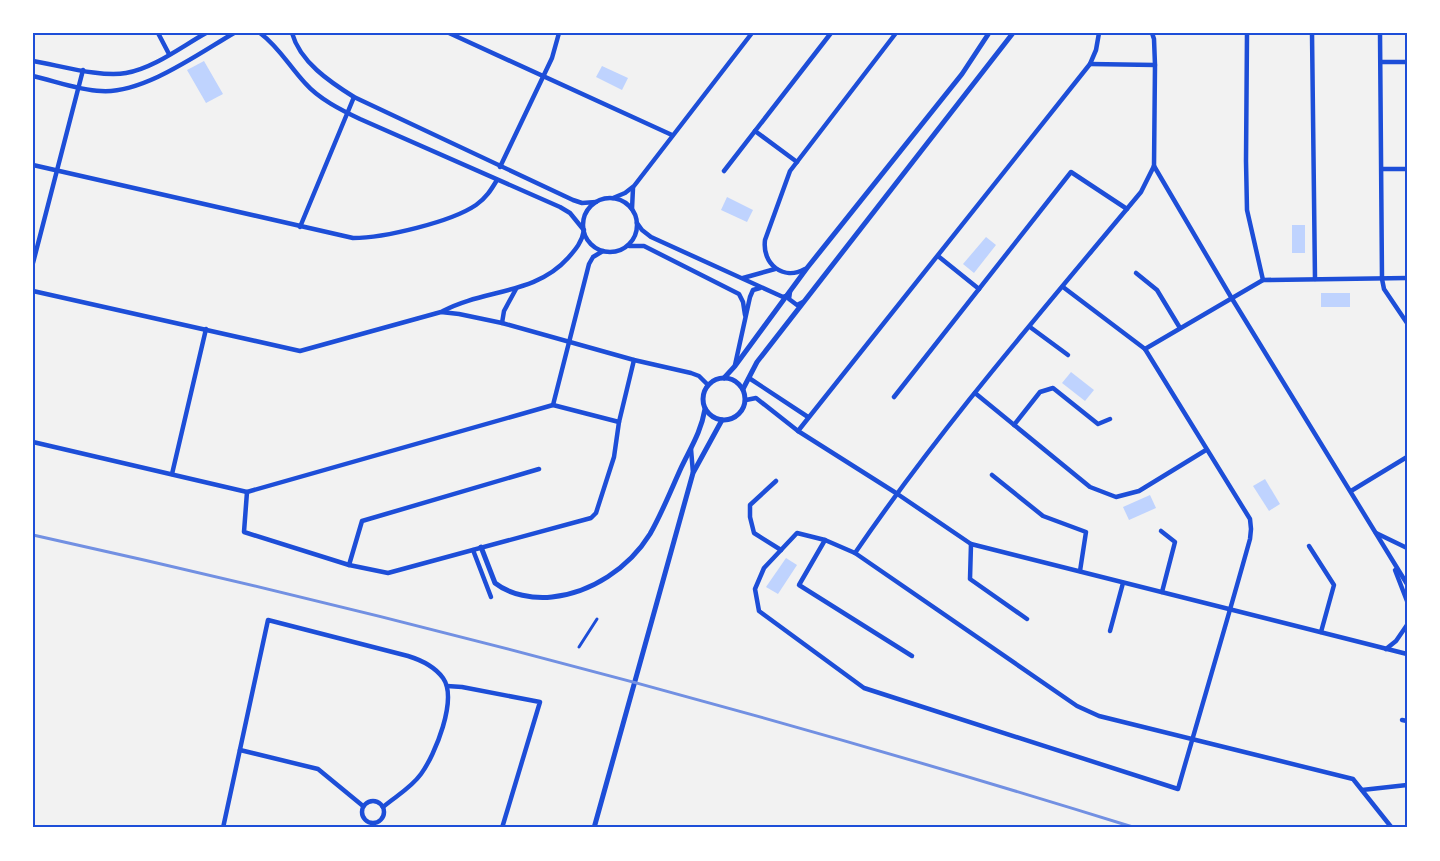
<svg xmlns="http://www.w3.org/2000/svg" width="1440" height="861" font-family="'Archivo Narrow',sans-serif">
<style>
.water{fill:#bfd3fe}
.lines{fill:none;stroke-linecap:round;stroke-linejoin:round}
.pedestrian{stroke:#1d4ed8;stroke-width:3}
.minor{stroke:#1d4ed8;stroke-width:4.5}
.tertiary{stroke:#1d4ed8;stroke-width:5}
.rail{stroke:#7290e2;stroke-width:3}
.neatline{fill:none;stroke:#1d4ed8;stroke-width:2}
</style>
<rect width="100%" height="100%" fill="#f2f2f2"/>
<g class="water">
<polygon points="204,61 223,94 206,103 187,70"/>
<polygon points="602,66 628,78 622,90 596,77"/>
<polygon points="727,197 753,210 747,222 721,210"/>
<rect x="1292" y="225" width="13" height="28"/>
<polygon points="986,237 996,245 974,273 963,264"/>
<rect x="1321" y="293" width="29" height="14"/>
<polygon points="1071,372 1094,390 1085,401 1062,383"/>
<polygon points="1265,479 1280,504 1269,511 1253,486"/>
<polygon points="1150,495 1156,508 1129,520 1123,507"/>
<polygon points="786,558 797,565 778,594 766,587"/>
</g>
<g class="lines">
<polyline class="pedestrian" points="579,647 597,619"/>
<g class="minor">
<polyline points="158,33 169,54"/>
<path d="M260 33C279 47 289 66 305 83 319 99 341 110 360 119L560 207 570 213 583 229"/>
<path d="M292 33C300 62 330 82 354 97L573 200 582 203 596 202"/>
<polyline points="449,33 672,135"/>
<polyline points="1247,33 1246,161 1247,210 1263,280"/>
<polyline points="1312,33 1315,279"/>
<polyline points="1380,33 1382,279 1384,289 1407,323"/>
<path d="M33 61C58 65 102 78 126 73 154 68 181 47 206 33"/>
<polyline points="1381,62 1407,62"/>
<polyline points="1090,64 1155,65"/>
<path d="M33 76C55 81 78 90 101 91 143 94 198 54 234 33"/>
<polyline points="755,131 797,162"/>
<path d="M33 165 353 238C384 238 451 222 476 205 486 198 491 190 497 180"/>
<polyline points="1154,166 1231,297 1407,584"/>
<polyline points="500,167 552,58 559,33"/>
<polyline points="1382,169 1407,169"/>
<polyline points="724,171 831,33"/>
<circle cx="610" cy="225" r="27"/>
<polyline points="613,198 625,193 634,186 752,33"/>
<polyline points="632,209 633,188"/>
<polyline points="637,223 642,230 651,237 783,297 786,296"/>
<polyline points="300,227 354,97"/>
<polyline points="629,246 644,246 739,294 743,302 745,315"/>
<polyline points="938,256 979,289"/>
<polyline points="33,263 83,70"/>
<path d="M805 269C783 281 762 264 765 240L790 171 896 33"/>
<polyline points="1136,273 1157,290 1180,328"/>
<polyline points="743,278 775,269"/>
<path d="M1063 287 1145 349 1250 519 1251 529 1250 539C1227 622 1202 705 1178 789L864 688 759 611 755 589 764 568 797 533 825 540 855 553 1077 706 1099 716 1353 779 1392 828"/>
<polyline points="33,291 300,351 441,312 459,314 502,323 634,360 691,373 699,376 708,385"/>
<polyline points="790,292 789,299 797,305 803,302"/>
<path d="M443 311C484 289 535 295 568 258 576 249 582 242 584 230"/>
<polyline points="502,323 504,311 516,289"/>
<polyline points="1030,327 1068,355"/>
<polyline points="1145,349 1263,280 1407,278"/>
<polyline points="735,365 750,297 753,290 760,288"/>
<polyline points="749,378 808,417"/>
<polyline points="975,393 1090,487 1116,497 1139,491 1206,450"/>
<polyline points="894,397 1071,172 1127,209"/>
<polyline points="746,400 756,398 798,431 896,493 971,544 1407,654"/>
<polyline points="553,405 589,264 593,257 603,251"/>
<polyline points="1014,425 1040,392 1053,388 1098,424 1110,419"/>
<polyline points="798,431 1090,64 1096,50 1099,33"/>
<polyline points="33,442 247,492 553,405 619,422 634,360"/>
<polyline points="691,449 693,473"/>
<polyline points="172,474 206,329"/>
<polyline points="992,475 1043,516 1086,532 1080,571"/>
<polyline points="776,481 750,505 750,517 754,533 781,550"/>
<polyline points="1351,491 1407,457"/>
<polyline points="247,492 244,532 349,565 388,573 591,518 596,513 614,457 619,422"/>
<polyline points="1161,531 1175,542 1162,592"/>
<polyline points="1376,533 1407,548"/>
<polyline points="825,540 799,585 912,656"/>
<polyline points="971,544 970,579 1027,619"/>
<polyline points="1309,546 1334,585 1321,632"/>
<polyline points="473,550 491,597"/>
<path d="M855 553C942 426 1043 310 1141 192L1154 166 1155 65 1154 39 1152 33"/>
<polyline points="349,565 362,521 539,469"/>
<polyline points="1395,570 1407,601"/>
<polyline points="1110,631 1123,583"/>
<polyline points="1386,649 1396,641 1407,625"/>
<polyline points="447,686 462,687 540,702 502,828"/>
<polyline points="1402,720 1407,721"/>
<polyline points="240,750 318,769 363,806"/>
<polyline points="1362,790 1407,785"/>
<circle cx="373" cy="812" r="11"/>
<path d="M223 828 268 620 408 656C421 660 435 667 443 678 458 699 435 755 421 774 411 788 396 796 383 807"/>
</g>
<g class="tertiary">
<circle cx="724" cy="399" r="21"/>
<polyline points="724,378 735,366 807,268 962,74 989,33"/>
<polyline points="743,389 757,362 1013,33"/>
<path d="M481 547 495 583C510 595 534 599 552 597 591 593 629 568 650 534 662 513 671 490 681 468 691 447 701 432 705 409"/>
<polyline points="594,828 693,473 722,420"/>
</g>
<path class="rail" d="M33 535C404 617 773 715 1136 828"/>
</g>
<rect width="1440" height="861" fill="none" stroke="#ffffff" stroke-width="69"/>
<rect x="34" y="34" width="1372" height="792" class="neatline"/>
</svg>
